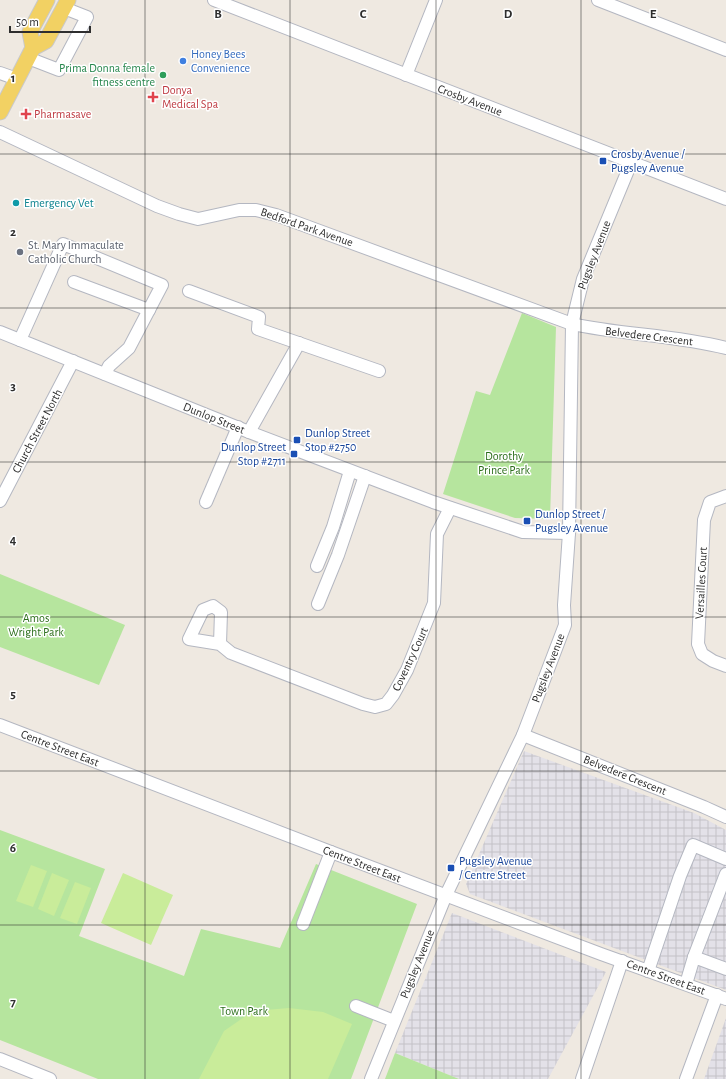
<svg xmlns="http://www.w3.org/2000/svg" width="726" height="1079" font-family="'Alegreya Sans',sans-serif">
<style>
.industrial{fill:url(#industrial-grid)}
.park{fill:#b6e59e}
.pitch{fill:#c9ec9a}
.lines{fill:none;stroke-linecap:round;stroke-linejoin:round}
.minor-casing{stroke:#b4b7c1;stroke-width:14}
.major-casing{stroke:#c9c9c9;stroke-width:17}
.minor{stroke:#fff;stroke-width:12}
.major{stroke:#f2d163;stroke-width:15}
.grid{fill:none;stroke:#2e2e2e;stroke-width:1;stroke-opacity:0.55}
.shop-dot{fill:#3f7fe0;stroke:#fff;stroke-width:1.5}
.leisure-dot{fill:#2e9e5b;stroke:#fff;stroke-width:1.5}
.health-dot{fill:#e0444e;stroke:#fff;stroke-width:1.5}
.transit-dot{fill:#1a4fb4;stroke:#fff;stroke-width:1.5}
.culture-dot{fill:#0f9aa8;stroke:#fff;stroke-width:1.5}
.worship-dot{fill:#6b7280;stroke:#fff;stroke-width:1.5}
.labels{text-anchor:middle;stroke-width:3;stroke-linejoin:round;paint-order:stroke}
.shop-label{font-size:12px;fill:#366cbe;stroke:#fff;text-anchor:start}
.leisure-label{font-size:12px;fill:#27864d;stroke:#fff;text-anchor:end}
.health-label{font-size:12px;fill:#be3a42;stroke:#fff;text-anchor:start}
.street-label{font-size:12px;fill:#2e2e2e;stroke:#fff}
.transit-label{font-size:12px;fill:#164399;stroke:#fff;text-anchor:start}
.culture-label{font-size:12px;fill:#0d838f;stroke:#fff;text-anchor:start}
.worship-label{font-size:12px;fill:#5b616d;stroke:#fff;text-anchor:start}
.park-label{font-size:12px;fill:#2c6e1b;stroke:#fff}
.grid-label{font-size:13px;text-anchor:middle;font-weight:bold;fill:#2e2e2e;stroke:#fff;stroke-width:3;stroke-linejoin:round;paint-order:stroke}
</style>
<defs>
<pattern id="industrial-grid" width="8" height="8" patternUnits="userSpaceOnUse"><rect width="8" height="8" fill="#e3e1e8"/><path d="M0 4h8M4 0v8" fill="none" stroke="#c3c1c7"/></pattern>
</defs>
<rect width="100%" height="100%" fill="#efe9e1"/>
<g class="industrial">
<polygon points="524,751 694,813 726,830 726,990 470,894 466,884"/>
<polygon points="452,913 606,972 548,1079 459,1079 395,1053"/>
<polygon points="726,1018 726,1079 704,1079"/>
</g>
<g class="park">
<polygon points="522,313 556,327 550,519 515,518 443,494 476,391 490,395"/>
<polygon points="0,574 125,625 99,685 0,647"/>
<polygon points="0,830 105,869 79,936 184,976 201,929 280,948 316,864 417,904 351,1079 98,1079 0,1040"/>
<polygon points="395,1053 459,1079 385,1079"/>
</g>
<g class="pitch">
<polygon points="31,865 47,871 33,907 16,901"/>
<polygon points="52,873 69,880 54,916 38,909"/>
<polygon points="123,873 173,895 151,945 101,923"/>
<polygon points="75,882 91,888 77,924 60,918"/>
<polygon points="289,1008 323,1012 352,1024 328,1079 199,1079 224,1031 253,1011"/>
</g>
<g class="lines">
<defs>
<g id="minor">
<polyline points="214,0 726,199"/>
<polyline points="598,0 726,50"/>
<polyline points="28,58 59,70 87,17 64,8"/>
<polyline points="0,73 17,79"/>
<polyline points="406,75 436,0"/>
<path d="M0 132 157 206 179 214 198 219 239 210H256L276 215 572 324C623 335 676 335 726 348"/>
<polyline points="74,282 149,310"/>
<polyline points="189,291 259,317 258,329 379,371"/>
<polyline points="0,332 249,432 433,502 523,532 569,533"/>
<polyline points="20,340 63,244 162,285 129,348 109,366 105,374"/>
<polyline points="249,432 299,343"/>
<polyline points="726,496 710,502 704,520 698,644 702,654 713,661 726,666"/>
<polyline points="0,501 73,361"/>
<polyline points="206,502 238,427"/>
<polyline points="317,566 333,527 350,471"/>
<polyline points="318,604 338,555 365,476"/>
<polyline points="220,644 189,639 203,610 213,606 221,612 220,644 231,653 363,704 375,707 386,704 393,695 407,670 434,603 437,534 450,508"/>
<polyline points="0,725 331,852 601,954 726,999"/>
<polyline points="523,735 704,807 726,817"/>
<polyline points="303,924 331,852"/>
<polyline points="694,957 726,874"/>
<polyline points="648,971 680,876 693,845 726,859"/>
<polyline points="686,984 694,957 726,969"/>
<polyline points="356,1006 394,1021"/>
<polyline points="0,1059 50,1079"/>
<polyline points="371,1079 446,895 523,735 565,625 564,605 569,533 572,324 583,279 631,163"/>
<polyline points="582,1079 622,961"/>
<polyline points="686,1079 717,995"/>
</g>
<g id="major">
<polyline points="33,48 30,32 47,0"/>
<polyline points="0,112 33,48 46,41 68,0"/>
</g>
</defs>
<use href="#minor" class="minor-casing"/>
<use href="#major" class="major-casing"/>
<use href="#minor" class="minor"/>
<use href="#major" class="major"/>
</g>
<path class="grid" d="M145 0V1079M290 0V1079M436 0V1079M581 0V1079M0 154H726M0 308H726M0 462H726M0 617H726M0 771H726M0 925H726"/>
<circle class="shop-dot" cx="183" cy="61" r="4"/>
<circle class="leisure-dot" cx="163" cy="75" r="4"/>
<g class="health-dot">
<path d="M151 91h4v4h4v4h-4v4h-4v-4h-4v-4h4z"/>
<path d="M24 108h4v4h4v4h-4v4h-4v-4h-4v-4h4z"/>
</g>
<g class="transit-dot">
<rect x="599" y="157" width="8" height="8" rx="2"/>
<rect x="293" y="436" width="8" height="8" rx="2"/>
<rect x="290" y="450" width="8" height="8" rx="2"/>
<rect x="523" y="517" width="8" height="8" rx="2"/>
<rect x="447" y="864" width="8" height="8" rx="2"/>
</g>
<circle class="culture-dot" cx="16" cy="203" r="4"/>
<circle class="worship-dot" cx="20" cy="252" r="4"/>
<g class="labels">
<g class="shop-label">
<text x="191" y="58">Honey Bees<tspan x="191" dy="14">Convenience</tspan></text>
</g>
<g class="leisure-label">
<text x="155" y="72">Prima Donna female<tspan x="155" dy="14">fitness centre</tspan></text>
</g>
<g class="health-label">
<text x="162" y="94">Donya<tspan x="162" dy="14">Medical Spa</tspan></text>
<text x="34" y="118">Pharmasave</text>
</g>
<g class="street-label">
<text transform="translate(470 100) rotate(21)" y="4">Crosby Avenue</text>
<text transform="translate(307 227) rotate(19)" y="4">Bedford Park Avenue</text>
<text transform="translate(594 255) rotate(-69)" y="4">Pugsley Avenue</text>
<text transform="translate(649 336) rotate(7)" y="4">Belvedere Crescent</text>
<text transform="translate(214 418) rotate(22)" y="4">Dunlop Street</text>
<text transform="translate(37 431) rotate(-62)" y="4">Church Street North</text>
<text transform="translate(701 583) rotate(-87)" y="4">Versailles Court</text>
<text transform="translate(410 659) rotate(-65)" y="4">Coventry Court</text>
<text transform="translate(548 668) rotate(-69)" y="4">Pugsley Avenue</text>
<text transform="translate(60 748) rotate(21)" y="4">Centre Street East</text>
<text transform="translate(625 775) rotate(22)" y="4">Belvedere Crescent</text>
<text transform="translate(362 864) rotate(21)" y="4">Centre Street East</text>
<text transform="translate(417 964) rotate(-68)" y="4">Pugsley Avenue</text>
<text transform="translate(666 977) rotate(20)" y="4">Centre Street East</text>
</g>
<g class="transit-label">
<text x="611" y="158">Crosby Avenue /<tspan x="611" dy="14">Pugsley Avenue</tspan></text>
<text x="305" y="437">Dunlop Street<tspan x="305" dy="14">Stop #2750</tspan></text>
<text x="286" y="451" text-anchor="end">Dunlop Street<tspan x="286" dy="14">Stop #2711</tspan></text>
<text x="535" y="518">Dunlop Street /<tspan x="535" dy="14">Pugsley Avenue</tspan></text>
<text x="459" y="865">Pugsley Avenue<tspan x="459" dy="14">/ Centre Street</tspan></text>
</g>
<g class="culture-label">
<text x="24" y="207">Emergency Vet</text>
</g>
<g class="worship-label">
<text x="28" y="249">St. Mary Immaculate<tspan x="28" dy="14">Catholic Church</tspan></text>
</g>
<g class="park-label">
<text x="504" y="460">Dorothy<tspan x="504" dy="14">Prince Park</tspan></text>
<text x="36" y="622">Amos<tspan x="36" dy="14">Wright Park</tspan></text>
<text x="244" y="1015">Town Park</text>
</g>
</g>
<g class="grid-label">
<text x="218" y="18">B</text>
<text x="363" y="18">C</text>
<text x="508" y="18">D</text>
<text x="653" y="18">E</text>
<text x="13" y="82">1</text>
<text x="13" y="236">2</text>
<text x="13" y="390">3</text>
<text x="13" y="544">4</text>
<text x="13" y="698">5</text>
<text x="13" y="852">6</text>
<text x="13" y="1006">7</text>
</g>
<path d="M10 26v6h80v-6" fill="none" stroke="#2e2e2e" stroke-width="2"/>
<text x="16" y="26" font-size="12" fill="#2e2e2e" stroke="#ffffff" stroke-width="3" paint-order="stroke">50 m</text>
</svg>
